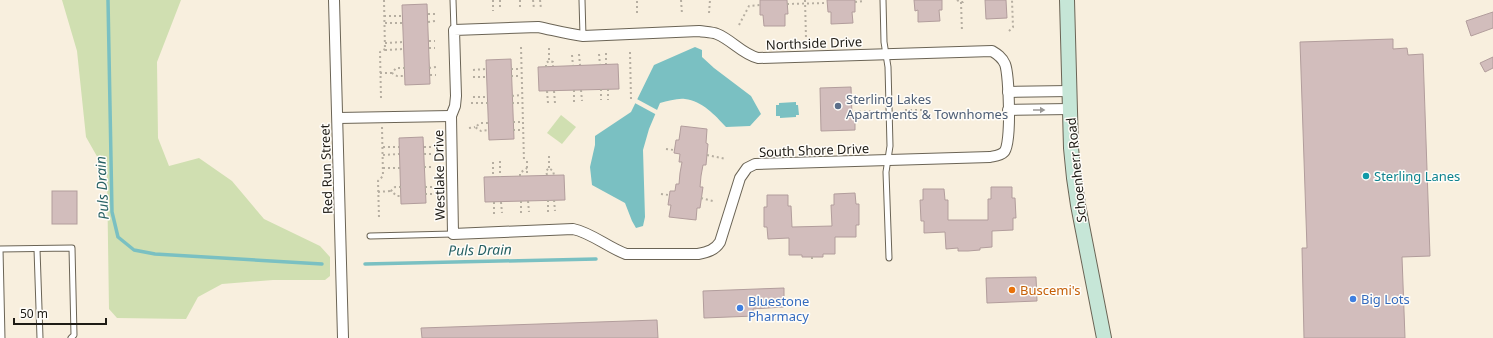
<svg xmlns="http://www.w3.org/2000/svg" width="1493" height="338" font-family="'Noto Sans',sans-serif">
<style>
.green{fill:#d0dfb1}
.water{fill:#7ac0c2}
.pier{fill:#f8efde}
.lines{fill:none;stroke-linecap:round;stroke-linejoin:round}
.stream{stroke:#7ac0c2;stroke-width:3.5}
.building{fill:#d2bdbc;stroke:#b29d9c}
.lane-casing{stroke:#6b6455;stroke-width:7}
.street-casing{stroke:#6b6455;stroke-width:12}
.secondary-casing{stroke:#6b6455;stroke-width:16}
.path{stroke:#b6aea1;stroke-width:2;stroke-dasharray:2 3;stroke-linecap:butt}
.lane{stroke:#fff;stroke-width:5}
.street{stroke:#fff;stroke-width:10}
.secondary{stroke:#c6e6d7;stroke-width:14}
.oneway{fill:#9a9896}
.service-dot{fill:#5c6f8a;stroke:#fffdf9;stroke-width:1.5}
.culture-dot{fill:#0f9aa8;stroke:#fffdf9;stroke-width:1.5}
.food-dot{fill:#e8710a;stroke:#fffdf9;stroke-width:1.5}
.shop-dot{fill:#3f7fe0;stroke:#fffdf9;stroke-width:1.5}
.labels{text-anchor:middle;stroke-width:3;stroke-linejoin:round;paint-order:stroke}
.street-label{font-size:13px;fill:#1e1b15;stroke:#fffdf9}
.service-label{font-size:13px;fill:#4e5e75;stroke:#fffdf9;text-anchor:start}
.culture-label{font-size:13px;fill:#0d838f;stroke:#fffdf9;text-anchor:start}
.food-label{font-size:13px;fill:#c56008;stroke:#fffdf9;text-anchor:start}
.shop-label{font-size:13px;fill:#366cbe;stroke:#fffdf9;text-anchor:start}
.water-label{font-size:14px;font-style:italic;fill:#266063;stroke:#fffdf9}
</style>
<rect width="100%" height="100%" fill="#f8efde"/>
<g class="green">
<polygon points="62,0 181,0 157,62 158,138 169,166 199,158 232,181 264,219 320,246 330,257 330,276 325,280 273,280 222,284 198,297 186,319 117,318 109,309 107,174 86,137 77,51"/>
<polygon points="561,115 576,127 562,144 547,133"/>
</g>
<g class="water">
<path d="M695 47 702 50V57L714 68 751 96 761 114 750 126 726 127C715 115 702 101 685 99 678 98 668 101 660 103L649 129 643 150 645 217 643 226 636 228 632 221 625 203 592 185 590 167 595 145V136L631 112 654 65Z"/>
<polygon points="796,102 796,105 798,105 799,115 796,115 796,117 780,118 780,116 776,116 776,105 779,105 779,103"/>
</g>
<polygon class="pier" points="635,98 659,111 657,115 633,102"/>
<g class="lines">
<g class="stream">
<polyline points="108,0 112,212 118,237 134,250 155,254 322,264"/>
<polyline points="365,264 596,259"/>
</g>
</g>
<g class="building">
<polygon points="760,0 787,0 788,14 785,14 785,26 764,26 763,15 760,15"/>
<polygon points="827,0 855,0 855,12 852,12 853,23 831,24 831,12 828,12"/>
<polygon points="914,0 942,0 942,10 939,10 940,21 918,22 918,10 915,11"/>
<polygon points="985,0 1006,0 1007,18 986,19"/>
<polygon points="427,4 430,84 405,85 402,5"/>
<polygon points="1493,12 1493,28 1471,36 1466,21"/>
<polygon points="1393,39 1393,49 1407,48 1408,55 1423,54 1430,256 1402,257 1405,338 1304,338 1302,248 1307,248 1300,42"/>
<polygon points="1493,57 1493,68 1485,72 1480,63"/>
<polygon points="511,59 514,139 489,140 486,60"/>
<polygon points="618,64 619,89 539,91 538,67"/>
<polygon points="851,87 852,116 855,116 855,130 821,131 820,88"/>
<polygon points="681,126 707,129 706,143 708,144 706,165 703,165 701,176 700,187 703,187 700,208 697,208 696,220 669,217 671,205 668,205 670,191 675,191 676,184 679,184 680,173 682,162 679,162 680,154 674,153 676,140 679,140"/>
<polygon points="423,137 426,203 401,204 399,138"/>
<polygon points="564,175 565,200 485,202 484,177"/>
<polygon points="991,187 1012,187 1012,198 1015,198 1016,218 1013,218 1013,230 992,231 992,247 980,248 980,250 968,251 958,251 958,248 946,249 945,232 924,233 924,221 921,221 920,200 923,200 923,189 944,189 945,200 948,200 948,220 988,220 988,199 991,199"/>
<rect x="52" y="191" width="25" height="33"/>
<polygon points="855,193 856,204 859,204 859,225 856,225 856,237 835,237 835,254 823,254 823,257 802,257 802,255 789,255 789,238 768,239 767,227 764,227 764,207 767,207 767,195 788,195 788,206 791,206 792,227 832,226 831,205 834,205 834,194"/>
<polygon points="1036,277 1037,301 987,303 986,278"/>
<polygon points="784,288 784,307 753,309 754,316 704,318 703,291"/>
<polygon points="657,320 658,338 422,338 421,328"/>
</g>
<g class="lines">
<defs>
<g id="lane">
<polyline points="453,0 454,30"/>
<polyline points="582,0 583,36"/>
<polyline points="883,0 884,42 888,67 890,146 886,172 889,258"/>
<polyline points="370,236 453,234"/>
<polyline points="37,249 40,338"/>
<polyline points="2,338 0,249 72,248 74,335 71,338"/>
</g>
<g id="street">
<polyline points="334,0 343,338"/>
<path d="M538 27C553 30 567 34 583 36L699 31C705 32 712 32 717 34 732 40 742 54 758 58L992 51C997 54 1002 57 1005 64 1009 74 1012 146 1004 152 1000 156 994 156 990 157L755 164 747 168 740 178 720 242C715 250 708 252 698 254H626C607 247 592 233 573 229L453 234 451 116 455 106 456 96 454 30Z"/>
<polyline points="1008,92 1070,91"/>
<polyline points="1008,110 1070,109"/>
<polyline points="338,118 451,116"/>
</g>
<polyline id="secondary" points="1067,0 1071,148 1074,178 1078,205 1104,338"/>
</defs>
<use href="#lane" class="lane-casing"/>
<use href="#street" class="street-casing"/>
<use href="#secondary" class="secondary-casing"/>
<g class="path">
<polyline points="384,0 385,50 404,49"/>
<polyline points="493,0 493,11"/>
<polyline points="500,0 500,10"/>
<polyline points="520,0 520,10"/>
<polyline points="533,0 534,9"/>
<polyline points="540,0 541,9"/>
<polyline points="681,0 682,14"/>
<polyline points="805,0 806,38"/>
<polyline points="957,0 960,2 963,2 965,0"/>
<polyline points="637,1 637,15"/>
<polyline points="855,2 864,1"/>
<polyline points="961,2 962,32"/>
<polyline points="787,4 827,3"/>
<polyline points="709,13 710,0"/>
<polyline points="428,14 435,14"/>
<polyline points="384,16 403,16"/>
<polyline points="428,22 435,21"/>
<polyline points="385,23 403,23"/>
<polyline points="739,25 749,6 760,5"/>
<polyline points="1009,31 1013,27 1012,0"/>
<polyline points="429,41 435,41"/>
<polyline points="385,43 404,42"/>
<polyline points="521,47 524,161"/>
<polyline points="429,48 435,48"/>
<polyline points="549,48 549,61"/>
<polyline points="630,52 631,99"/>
<polyline points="606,53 606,64"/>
<polyline points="579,54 580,65"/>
<polyline points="599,54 600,65"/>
<polyline points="572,55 573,66"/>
<polyline points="546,67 546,63 549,61 553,62 553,66"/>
<polyline points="405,68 396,68 392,73 397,76 405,76"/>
<polyline points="429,68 436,67"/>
<polyline points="511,69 521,69"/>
<polyline points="473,70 486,69"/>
<polyline points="380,73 392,73"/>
<polyline points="430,75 436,75"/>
<polyline points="511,76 521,76"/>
<polyline points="473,77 487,77"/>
<polyline points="601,89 601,100"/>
<polyline points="608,89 608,100"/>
<polyline points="574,90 574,102"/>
<polyline points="581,90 582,101"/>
<polyline points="547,91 548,103"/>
<polyline points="554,91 555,103"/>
<polyline points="512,96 522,95"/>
<polyline points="473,97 487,97"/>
<polyline points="381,98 380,52 385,49"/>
<polyline points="471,103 488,103"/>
<polyline points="512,103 522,103"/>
<polyline points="905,110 923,110"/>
<polyline points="849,112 873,111"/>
<polyline points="513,122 523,122"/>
<polyline points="488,123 481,123 475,127 481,131 489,130"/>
<polyline points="469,128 475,127"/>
<polyline points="513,130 523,130"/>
<polyline points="383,147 399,147"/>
<polyline points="424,147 433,147"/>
<polyline points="666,149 674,150"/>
<polyline points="424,154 433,154"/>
<polyline points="383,155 399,154"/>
<polyline points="707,155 726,159"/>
<polyline points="549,156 549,168"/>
<polyline points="500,161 500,177"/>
<polyline points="527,161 527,176"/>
<polyline points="493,162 493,177"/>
<polyline points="424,167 433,167"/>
<polyline points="383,168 400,168"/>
<polyline points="547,175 546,171 549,168 553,171 554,175"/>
<polyline points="520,176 520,173 527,168"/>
<polyline points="401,187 395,187 391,191 397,196 401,196"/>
<polyline points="425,187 434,187"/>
<polyline points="378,192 391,191"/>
<polyline points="425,194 434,194"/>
<polyline points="661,194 669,195"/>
<polyline points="701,198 713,201"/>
<polyline points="548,200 548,212"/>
<polyline points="554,200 555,211"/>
<polyline points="521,201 521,213"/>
<polyline points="528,201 529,212"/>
<polyline points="494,202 494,214"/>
<polyline points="501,202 502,213"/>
<polyline points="379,217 378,181 383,176 382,127"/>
<polyline points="812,257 812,261"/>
</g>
<use href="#lane" class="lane"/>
<use href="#street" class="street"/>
<use href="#secondary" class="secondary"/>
</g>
<defs><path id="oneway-solid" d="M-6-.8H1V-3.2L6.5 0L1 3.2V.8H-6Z"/></defs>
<use class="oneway" href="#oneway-solid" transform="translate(1039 110)"/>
<circle class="service-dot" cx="838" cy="106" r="4"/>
<circle class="culture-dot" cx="1366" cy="176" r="4"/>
<circle class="food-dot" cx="1012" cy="290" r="4"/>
<g class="shop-dot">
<circle cx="1353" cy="299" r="4"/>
<circle cx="740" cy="308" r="4"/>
</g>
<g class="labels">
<g class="street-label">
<text transform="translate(814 43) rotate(-2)" y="5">Northside Drive</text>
<text transform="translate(814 150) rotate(-2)" y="5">South Shore Drive</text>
<text transform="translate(326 169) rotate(-92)" y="5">Red Run Street</text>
<text transform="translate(1076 170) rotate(-96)" y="5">Schoenherr Road</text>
<text transform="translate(439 175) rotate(-91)" y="5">Westlake Drive</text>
</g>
<g class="service-label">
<text x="846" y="104">Sterling Lakes<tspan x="846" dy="15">Apartments &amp; Townhomes</tspan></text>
</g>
<g class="culture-label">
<text x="1374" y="181">Sterling Lanes</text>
</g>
<g class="food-label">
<text x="1020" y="295">Buscemi's</text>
</g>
<g class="shop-label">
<text x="1361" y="304">Big Lots</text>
<text x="748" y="306">Bluestone<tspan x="748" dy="15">Pharmacy</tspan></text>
</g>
<g class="water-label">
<text transform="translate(102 188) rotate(-93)" y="5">Puls Drain</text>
<text transform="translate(480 250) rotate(-1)" y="5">Puls Drain</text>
</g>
</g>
<path d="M14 318v6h92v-6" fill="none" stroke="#1e1b15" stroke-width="2"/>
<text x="20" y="318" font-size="12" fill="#1e1b15" stroke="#fffdf9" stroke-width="3" paint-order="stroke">50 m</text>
</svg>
